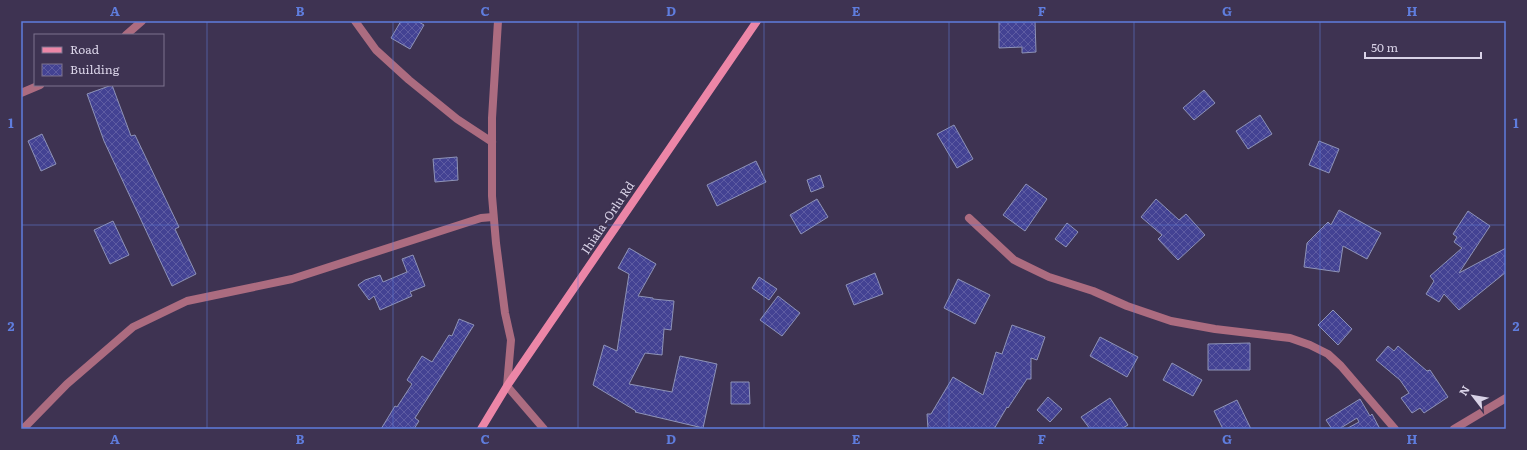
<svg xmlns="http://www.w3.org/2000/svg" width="1527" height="450" font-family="Literata,serif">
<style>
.building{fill:url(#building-cross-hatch);stroke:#8e93b8}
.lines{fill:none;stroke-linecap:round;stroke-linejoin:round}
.minor{stroke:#ac6c80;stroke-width:8}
.secondary{stroke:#ec86a7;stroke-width:8}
.grid{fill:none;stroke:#5f7ddd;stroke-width:1;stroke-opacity:0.55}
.labels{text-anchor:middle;stroke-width:4;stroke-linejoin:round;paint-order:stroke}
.street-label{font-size:12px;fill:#d9d3e7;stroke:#3e3352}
.neatline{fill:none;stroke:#5f7ddd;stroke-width:1.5}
.grid-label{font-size:13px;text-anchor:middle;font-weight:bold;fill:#5f7ddd}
</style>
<defs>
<pattern id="building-cross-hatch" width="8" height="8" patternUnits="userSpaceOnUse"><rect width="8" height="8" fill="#434293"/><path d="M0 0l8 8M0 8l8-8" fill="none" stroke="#5e5ca2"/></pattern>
</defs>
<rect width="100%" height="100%" fill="#3e3352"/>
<g class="building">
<polygon points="401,21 417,21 424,25 410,49 391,38"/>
<polygon points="999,21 1035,21 1036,52 1022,53 1022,47 999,48"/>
<polygon points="112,85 131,136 135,135 179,227 175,229 196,274 172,286 104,141 87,94"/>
<polygon points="1204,90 1215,103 1194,120 1183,108"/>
<polygon points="1260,115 1272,134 1248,149 1236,131"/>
<polygon points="954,125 973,159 957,168 937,134"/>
<polygon points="42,134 56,164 41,171 28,141"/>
<polygon points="1319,141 1339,149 1329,173 1309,165"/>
<polygon points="457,157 458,180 435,182 433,159"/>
<polygon points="756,161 766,182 717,206 707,185"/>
<polygon points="820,175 824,187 811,192 807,180"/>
<polygon points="1026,184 1047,199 1025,231 1003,215"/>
<polygon points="817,199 828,217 801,234 790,215"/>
<polygon points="1156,199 1179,220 1186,214 1205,235 1178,260 1158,239 1162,235 1141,217"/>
<polygon points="1339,210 1381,233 1367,259 1343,246 1339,272 1304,267 1307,243 1328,222 1331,225"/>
<polygon points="1468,211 1490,226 1459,273 1506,248 1506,272 1459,310 1444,294 1439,302 1426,294 1434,281 1430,276 1462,248 1454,242 1457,237 1453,234"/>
<polygon points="113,221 129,255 110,264 94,230"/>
<polygon points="1067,223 1078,232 1066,247 1055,239"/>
<polygon points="629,248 656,264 638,296 653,298 653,299 674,301 671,330 664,329 662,355 645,353 629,384 672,392 680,356 717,364 703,428 635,412 636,411 593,385 604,345 617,351 629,274 618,268"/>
<polygon points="413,255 425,286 410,292 412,296 380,310 374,296 369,300 358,285 365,280 380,275 383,282 407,272 402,259"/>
<polygon points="875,273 883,294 854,305 846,285"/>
<polygon points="759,277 777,289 769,300 752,288"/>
<polygon points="958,279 990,295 975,324 944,308"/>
<polygon points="778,296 800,313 782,336 760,320"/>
<polygon points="1333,310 1352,329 1338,345 1318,325"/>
<polygon points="459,319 474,325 415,418 419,421 414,429 381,429 395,406 397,407 412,384 407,380 422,356 432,362 449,335 452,336"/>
<polygon points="1012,325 1045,337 1037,360 1031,358 1031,379 1027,379 1008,408 1007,407 994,429 928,429 927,414 931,414 953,377 983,395 996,352 1002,354"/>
<polygon points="1100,337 1138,357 1127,377 1090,356"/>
<polygon points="1250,343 1250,370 1208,370 1208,344"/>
<polygon points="1388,346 1394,351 1398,346 1427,371 1430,370 1448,397 1424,413 1420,408 1412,413 1401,398 1409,393 1400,380 1376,360"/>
<polygon points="1172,363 1202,380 1193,396 1163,380"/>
<polygon points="731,382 749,382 750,404 731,404"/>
<polygon points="1048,397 1062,409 1050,422 1037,410"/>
<polygon points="1110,398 1128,425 1121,429 1090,429 1081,417"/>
<polygon points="1360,399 1370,416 1372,414 1380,429 1346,429 1359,422 1357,418 1339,429 1332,429 1326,420"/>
<polygon points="1237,400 1251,429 1223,429 1214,411"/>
</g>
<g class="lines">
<g class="minor">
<polyline points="355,21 376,50 409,80 457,119 492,142"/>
<polyline points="498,21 492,118 492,196 496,243 505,313 511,340 507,386 544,429"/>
<polyline points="126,35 142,21"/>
<polyline points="21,93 40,85"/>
<polyline points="969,218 1014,260 1049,277 1093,291 1127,306 1171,321 1215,329 1290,338 1310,345 1328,354 1341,366 1395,429"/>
<polyline points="23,429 67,384 133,327 187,301 292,279 481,218 493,217"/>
<polyline points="1454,429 1506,398"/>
</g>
<polyline class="secondary" points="481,429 507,386 757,21"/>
</g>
<path class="grid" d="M207 21V429M393 21V429M578 21V429M764 21V429M949 21V429M1134 21V429M1320 21V429M21 225H1506"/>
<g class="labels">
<g class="street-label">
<text transform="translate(608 218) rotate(-56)" y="4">Ihiala -Orlu Rd</text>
</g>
</g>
<rect width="1527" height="450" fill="none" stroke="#3e3352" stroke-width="44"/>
<rect x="34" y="34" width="130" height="52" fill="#3e3352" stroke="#7c738e"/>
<rect x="42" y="47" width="20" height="6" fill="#ec86a7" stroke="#7c738e"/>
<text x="70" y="54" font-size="12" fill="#d9d3e7">Road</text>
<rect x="42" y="64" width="20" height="12" fill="url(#building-cross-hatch)" stroke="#7c738e"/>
<text x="70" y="74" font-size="12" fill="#d9d3e7">Building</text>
<g transform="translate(1473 396) rotate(301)" stroke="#3e3352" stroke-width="3" paint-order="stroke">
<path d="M0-3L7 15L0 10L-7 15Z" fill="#d9d3e7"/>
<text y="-6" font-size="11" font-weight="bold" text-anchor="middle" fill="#d9d3e7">N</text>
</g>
<path d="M1365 52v6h116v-6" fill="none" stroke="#d9d3e7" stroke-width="2"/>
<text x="1371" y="52" font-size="12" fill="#d9d3e7" stroke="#3e3352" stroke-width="3" paint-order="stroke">50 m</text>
<rect x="22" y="22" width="1483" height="406" class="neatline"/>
<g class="grid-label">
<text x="115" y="16">A</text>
<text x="300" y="16">B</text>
<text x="485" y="16">C</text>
<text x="671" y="16">D</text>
<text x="856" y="16">E</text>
<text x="1042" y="16">F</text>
<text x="1227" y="16">G</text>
<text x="1412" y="16">H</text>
<text x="11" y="128">1</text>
<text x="1516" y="128">1</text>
<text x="11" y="331">2</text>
<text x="1516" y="331">2</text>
<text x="115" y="444">A</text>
<text x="300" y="444">B</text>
<text x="485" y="444">C</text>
<text x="671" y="444">D</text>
<text x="856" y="444">E</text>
<text x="1042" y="444">F</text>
<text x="1227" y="444">G</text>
<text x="1412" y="444">H</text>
</g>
</svg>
